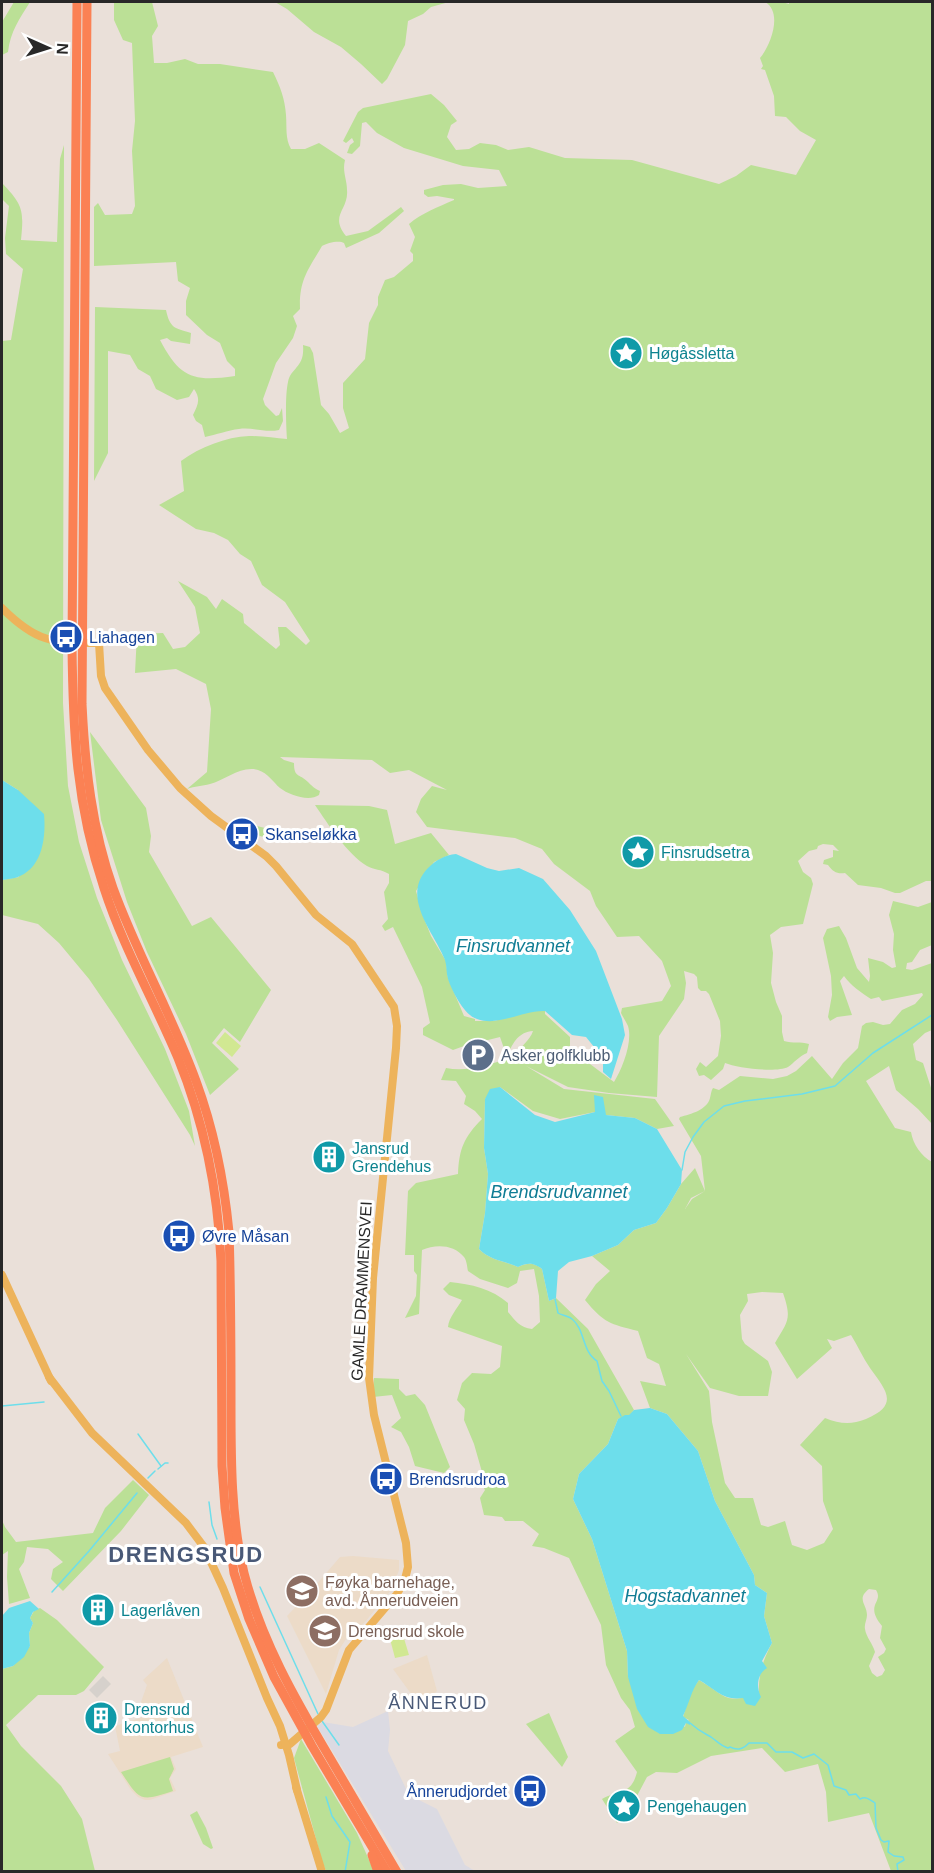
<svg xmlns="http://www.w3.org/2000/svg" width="934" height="1873" font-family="Helvetica,sans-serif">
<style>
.industrial{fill:#dbdae2}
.education{fill:#ecdbc8}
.green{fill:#bbe096;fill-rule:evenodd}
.pitch{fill:#d1e892}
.plaza{fill:#d6d1cc}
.water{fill:#6ddeeb}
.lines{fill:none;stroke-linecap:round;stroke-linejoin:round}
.stream{stroke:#6ddeeb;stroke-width:1.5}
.major{stroke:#edb35b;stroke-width:8}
.highway{stroke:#fb8154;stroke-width:9}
.labels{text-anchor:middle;stroke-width:6;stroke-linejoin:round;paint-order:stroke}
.culture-label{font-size:16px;fill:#0d838f;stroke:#fff;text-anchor:start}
.transit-label{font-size:16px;fill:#164399;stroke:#fff;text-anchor:start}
.service-label{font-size:16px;fill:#4e5e75;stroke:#fff;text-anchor:start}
.street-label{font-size:16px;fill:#282828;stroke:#fff}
.education-label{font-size:16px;fill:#785e54;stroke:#fff;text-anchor:start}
.water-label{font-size:18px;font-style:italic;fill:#0f7c94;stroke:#fff}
.neighbourhood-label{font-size:18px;letter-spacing:1.5px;fill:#495977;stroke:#fff}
.district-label{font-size:22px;font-weight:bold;letter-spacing:1.5px;fill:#495977;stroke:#fff}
</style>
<rect width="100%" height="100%" fill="#eae0d9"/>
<polygon class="industrial" points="388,1711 390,1730 388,1751 409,1795 437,1809 465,1865 475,1871 406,1871 317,1726 323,1722 353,1727"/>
<g class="education">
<polygon points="353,1556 399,1560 399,1570 392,1589 365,1622 346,1639 339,1650 326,1694 287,1616 310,1592 340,1557"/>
<polygon points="427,1655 437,1691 434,1694 417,1702 393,1669"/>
<polygon points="167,1658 203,1747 171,1757 176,1769 170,1778 176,1791 150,1800 145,1800 138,1797 131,1790 108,1754 120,1751 115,1726 143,1717 144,1713 141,1702 147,1685 143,1680"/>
</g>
<g class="green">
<path d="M14 2H30C20 18 10 32 8 52L2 55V22Z"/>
<path d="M114 2H152L158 26 152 36 154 63H167L185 59 198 64H220L273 72C280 86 285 99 286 115 287 128 285 138 291 149H305L319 143 345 160C342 172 347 179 347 190 349 210 329 215 346 236L368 231 401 207 404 211 379 233 346 248 344 243C339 240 327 243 322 246 308 270 299 280 300 309L293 316 297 326 293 338 276 363 263 399 265 405 276 416 279 415 282 408 283 421 279 430C265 433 253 427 239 429 228 430 216 435 205 437L202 425 196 421 193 415C198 405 201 399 194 389L189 397 177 400 156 389 150 376 138 369 130 355 108 351V453L94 481 95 307 166 310C170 328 174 328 191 333L190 344 171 341 167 338 160 340C180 378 193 382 235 376V369L227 361 220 343 207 335 186 315V301L190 288 178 281 176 262 94 266V207L98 203 105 215 132 214 135 206 132 151 135 121 132 43 123 40 114 20Z"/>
<polygon points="275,2 449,2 431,7 423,14 408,21 405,45 387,79 382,84 361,64 341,47 314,32 287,9"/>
<path d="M765 2H782L789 4V2H932V881H926L900 893H895L881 888 858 885 845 873C837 874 833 872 828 865L823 864 824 860 833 857V850L839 851 833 845 823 844 818 846 817 849 809 851 798 861 803 872 811 878 813 884 803 924 781 927 770 935 773 953 771 983 776 1002 782 1016V1032L784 1041C793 1044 800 1041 809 1044L807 1053C798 1057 794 1063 788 1067 776 1073 737 1068 725 1063L723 1069 711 1080 704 1075 699 1076 696 1069 700 1062 706 1067 718 1056 721 1036 720 1021 709 994 706 991H701L698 988 697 977 694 974 684 971 686 983 684 999 659 1036 657 1097 609 1093 568 1087 526 1066 564 1089 655 1099 674 1126 657 1129 635 1118 606 1115 595 1112 560 1119 533 1111 500 1087 485 1099 484 1148 488 1174 485 1213 479 1249C489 1260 505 1261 518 1267 528 1263 533 1262 542 1269L549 1301 556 1298 588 1329 634 1410 629 1416 618 1419 608 1444 579 1474 573 1499 592 1539 627 1651 628 1677 685 1727 686 1722 689 1720 683 1717 691 1691 699 1680C728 1697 723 1704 759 1694 758 1674 763 1660 772 1643L764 1616 767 1593 755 1585 754 1575 715 1501 698 1451 667 1414 650 1408 640 1381 666 1386 659 1364 647 1358 638 1331C610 1324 604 1323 585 1300L596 1284 610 1271 592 1256 618 1245 634 1230 656 1223 667 1208 681 1184 695 1168 705 1191 691 1198 685 1209 692 1199 705 1191 701 1156 679 1119 680 1117C691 1114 707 1110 710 1098 711 1094 711 1091 713 1088L719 1090 740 1076 773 1079 787 1076 796 1071 812 1056 832 1079 843 1063 858 1048 862 1026 866 1023 873 1022 883 1025 890 1024 902 1010 915 1004 923 995 922 993 882 1001 879 997 871 999C862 993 850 985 844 976L840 981 852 1015 837 1017 830 1021 828 1017 832 995 831 976 823 938 827 929 839 926 846 938 857 968 869 982 870 976 868 958 883 962 892 968 896 967 893 950 894 934 889 915 893 901 918 907 932 902V945L920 950 912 962 907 963 906 969 912 970 932 963V1030L925 1033 913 1044 916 1060 923 1063 932 1091V1124L918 1109 896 1090 889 1066 866 1081 895 1128 911 1132C913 1144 921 1156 932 1162V1871H891L869 1813 828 1822 826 1792 818 1764 785 1772 762 1748 711 1756 677 1773 656 1772 647 1777 629 1811 617 1823 602 1799C619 1789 631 1796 637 1772L615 1741 635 1727 630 1710 621 1698 606 1665 601 1625 569 1558 544 1548 532 1546 539 1534 523 1521H505L502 1517 484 1515 480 1498 485 1490 479 1479 482 1472 474 1444 464 1420 465 1409 457 1400 462 1383 472 1373 491 1374 500 1367 502 1346 448 1327C449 1317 457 1309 462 1300L449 1295 443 1289 450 1282C471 1284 492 1289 508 1303V1312C515 1320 520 1328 532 1329L540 1322 539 1296 534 1269 520 1271 517 1283 508 1288 480 1279 468 1271C467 1267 467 1261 464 1257 454 1244 435 1244 422 1250L419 1314 405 1318 416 1296 417 1275 414 1271V1255H405L408 1191 416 1183 458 1174C459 1149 464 1137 482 1119L475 1111 464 1104 466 1096 456 1081 441 1080 446 1068C467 1072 488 1065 507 1059L511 1055 517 1056C520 1045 530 1041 533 1031 518 1032 512 1044 507 1057L500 1037 464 1046 453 1050 423 1035V1028L430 1023 422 987 393 927 385 931 382 926 388 919 384 892 389 883V874C381 869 374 870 367 866 347 854 328 824 315 805L369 806 387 810 395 844 431 833 449 855 434 862 416 891 422 913 431 936 446 961 448 978 464 1016 475 1019V1021H494L536 1010 545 1011V1014L570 1037V1049L614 1082C622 1069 633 1042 628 1026 626 1022 623 1017 621 1013L622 1008 662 1001 671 986 662 961 639 936 617 937 596 906 590 891 554 864 542 849 515 838 427 827 416 812 421 799 432 786 447 790 409 770 390 773 372 760 280 757 284 760 294 763C294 778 299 773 308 782 312 786 314 788 320 791L319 795C309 802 289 795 280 788 273 782 268 773 258 770 242 765 225 780 210 784 202 786 195 786 187 789L207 772 211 709 206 684 176 669 135 673 137 634 163 633 173 649 185 647 200 633 195 607 178 581 207 597 216 609 222 599 243 614 244 623 276 649 280 645 278 627H286L306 645 310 641 285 602 262 585 251 561 240 554 228 540 214 533 196 529 159 505 184 491 181 461C200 447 226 437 249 436 262 436 275 438 287 439 286 426 285 395 288 382 291 367 305 368 303 345L310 347 313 353 321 405 329 414 340 433 349 428 343 408V383L365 359 369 323 378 305V297L385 280 394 277 413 261V254L410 251 415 237 409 224C422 213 438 207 454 200V199L437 196 428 197 424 194V190L443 185 461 184 478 188 507 186 499 170 463 166 404 148 377 133 366 122 362 123 360 146 352 154 347 153 350 145 354 142 352 138 346 143 343 141 358 112 363 108 431 94 444 105 457 121 451 125 447 137 456 150 469 149 480 143 496 145 508 150 529 147 565 158 632 160 719 184 736 176 751 165 796 175 816 140 800 131 786 117 775 116 774 96 765 70 761 69 763 66 760 58C771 45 783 12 765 2ZM762 1292 783 1293C792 1319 788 1321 775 1343L797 1379 832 1348 827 1339 834 1341 851 1335C858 1346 863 1358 870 1368 886 1390 900 1405 866 1419 851 1425 840 1424 825 1418L800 1445 822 1466 823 1501 833 1529 824 1543 807 1550 792 1545 785 1521 768 1527 761 1525 753 1498H735L725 1483 712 1422 709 1391 686 1354 710 1388 739 1396H768L772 1372 768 1361 745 1344 742 1339 740 1315 748 1301 747 1294ZM869 1589 876 1590C884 1603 864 1604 882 1626L880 1638 886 1649 884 1653 878 1657 885 1670 882 1675 877 1677 872 1673 869 1666 875 1652C873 1644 866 1637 865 1629 864 1624 867 1620 867 1615 867 1604 856 1599 869 1589Z"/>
<path d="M64 145 63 703 68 786 79 842 97 898 122 960 165 1049 189 1111 195 1146 190 1135 117 1020 89 979 59 943 38 924 2 915V880L19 877 18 790 2 780V341L11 340 23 269 6 254 5 238 9 206 2 199V183C23 205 24 210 21 240L57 242 60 159Z"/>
<polygon points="90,732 146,808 151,836 149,852 192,926 211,917 271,990 240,1042 224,1028 212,1043 239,1069 210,1095 186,1034 147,952 127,902 101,820"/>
<polygon points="238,817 253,825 269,829 267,838 260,836 254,831 244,828 237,820"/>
<polygon points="374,1378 399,1379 399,1389 406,1396 415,1394 425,1405 450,1467 444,1473 415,1466 409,1447 401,1432 391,1427 401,1418 392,1395 373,1397"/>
<polygon points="133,1480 149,1495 121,1531 63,1591 51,1579 53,1569 63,1562 48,1549 27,1547 24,1562 19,1569 30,1598 9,1604 7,1577 8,1551 2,1555 2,1520 5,1527 16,1542 93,1533 105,1508"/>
<polygon points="40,1608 57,1620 104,1667 84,1691 76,1695 38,1695 6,1725 21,1746 61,1786 82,1819 95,1871 2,1871 2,1669 13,1666 30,1646 29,1633 33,1623 30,1618 34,1611"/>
<polygon points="549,1713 568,1757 562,1767 526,1724"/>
<polygon points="301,1739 357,1833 374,1871 326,1871 322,1861 294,1758"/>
<path d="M170 1757 174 1769 169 1779 173 1791C140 1802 140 1801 121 1772Z"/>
<polygon points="197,1811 206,1828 213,1848 211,1849 203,1844 190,1815"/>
</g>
<g class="pitch">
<polygon points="225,1032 241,1046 232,1057 216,1043"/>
<polygon points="403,1635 409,1655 395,1658 390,1639"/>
</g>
<polygon class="plaza" points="103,1676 111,1684 97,1698 89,1690"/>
<g class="water">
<path d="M2 780 18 790 44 814C46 836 43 866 20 876 15 879 7 879 2 880Z"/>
<path d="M456 854 487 868 499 871 519 868 543 879 570 910 596 951 622 1019 625 1035 611 1079 603 1072V1058L586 1037 572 1035 545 1011C522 1010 499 1027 477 1019 464 1015 452 991 448 979 446 973 447 966 445 960 434 932 400 897 428 868 436 860 445 855 456 854Z"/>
<path d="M500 1087 535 1115 555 1122 595 1112 594 1095 603 1097 606 1115 635 1118 657 1129 682 1170 681 1184 667 1208 656 1223 634 1230 618 1245 592 1256 569 1262 558 1271 556 1298 549 1301 542 1269C532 1262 528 1263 518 1267 505 1261 489 1260 479 1249L485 1213 488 1174 484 1148 485 1099 490 1089Z"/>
<path d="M650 1408 667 1414 698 1451 715 1501 754 1575 755 1585 767 1593 764 1616 772 1643 762 1661 767 1668C757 1674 756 1687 761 1697L755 1706 746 1704 743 1698C723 1701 715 1689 699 1680 691 1691 689 1704 683 1716L690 1722V1725L686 1723 682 1730 673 1734H660L648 1727 637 1709 628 1677 627 1651 592 1539 573 1499 579 1474 608 1444 618 1419 625 1415H629L634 1410Z"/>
<polygon points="30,1601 39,1609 33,1612 30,1618 33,1623 29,1633 30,1646 24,1657 13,1666 2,1669 2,1616 9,1608"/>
</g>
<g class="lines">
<g class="stream">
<polyline points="682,1170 685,1152 693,1137 704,1122 724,1106 745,1101 802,1094 835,1086 873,1053 932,1015"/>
<path d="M555 1299 558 1313C561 1315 569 1316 572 1319 585 1329 582 1352 597 1361L602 1381 609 1391 621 1416"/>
<polyline points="2,1406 44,1402"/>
<polyline points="138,1434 161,1466"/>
<polyline points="158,1469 165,1463 168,1463"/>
<polyline points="148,1478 155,1471"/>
<polyline points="209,1502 212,1525 217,1539"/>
<polyline points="260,1587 318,1714"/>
<polyline points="52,1592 89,1551 137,1493"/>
<polyline points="322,1721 339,1745"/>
<path d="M690 1723C699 1731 702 1732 711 1737 717 1741 721 1746 728 1748L730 1747C738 1751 743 1749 749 1743H767L776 1752H792L803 1758 814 1754 828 1765 834 1786 846 1790 849 1795 856 1794 860 1799C866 1796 869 1799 875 1803L876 1828 881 1840 884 1842 889 1841 888 1852 894 1856 903 1857 904 1860 897 1864 898 1872"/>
<polyline points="326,1797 332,1816 350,1842 345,1872"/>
</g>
<g class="major">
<path d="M2 608C36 642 52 643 99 643L101 676 105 688 148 750 180 788 211 816 266 856 276 866 316 915 352 944 394 1007 397 1026 396 1048 373 1278 369 1378 374 1415 406 1543 408 1567 405 1579 397 1594 349 1650 326 1710 321 1717 290 1744 281 1745"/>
<polyline points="2,1275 51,1381"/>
<polyline points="49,1377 92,1433 186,1523 204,1547 223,1588 267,1698 280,1726 289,1755 297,1790"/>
<polyline points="296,1787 322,1872"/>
</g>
<g class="highway">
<path d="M77 2 72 646C73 733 76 804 104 888 123 947 154 1001 178 1058 204 1122 218 1191 221 1261L222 1466 225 1508 234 1573 249 1619 274 1677 312 1746 387 1872"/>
<path d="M87 2 82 704C85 767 92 829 113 888 137 954 172 1015 196 1081 214 1130 224 1180 229 1232 231 1290 231 1347 231 1405 231 1461 231 1518 244 1573 261 1640 295 1699 330 1758 352 1796 375 1834 397 1872"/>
<polyline points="372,1855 378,1872"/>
</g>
</g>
<defs>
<symbol id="sight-disc" viewBox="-11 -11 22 22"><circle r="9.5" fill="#0f9aa8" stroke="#fff"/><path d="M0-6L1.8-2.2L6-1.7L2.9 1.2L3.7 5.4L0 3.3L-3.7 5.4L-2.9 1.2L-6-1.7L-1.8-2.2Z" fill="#fff"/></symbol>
<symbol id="bus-disc" viewBox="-11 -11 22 22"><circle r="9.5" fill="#1a4fb4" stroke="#fff"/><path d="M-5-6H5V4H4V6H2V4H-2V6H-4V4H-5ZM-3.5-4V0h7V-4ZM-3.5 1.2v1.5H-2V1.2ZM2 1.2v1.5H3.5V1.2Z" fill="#fff"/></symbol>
<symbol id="parking-disc" viewBox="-11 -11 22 22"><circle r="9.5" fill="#5c6f8a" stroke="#fff"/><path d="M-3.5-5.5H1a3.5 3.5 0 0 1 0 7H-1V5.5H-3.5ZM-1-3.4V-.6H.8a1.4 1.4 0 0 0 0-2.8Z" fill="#fff"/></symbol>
<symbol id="building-disc" viewBox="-11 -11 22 22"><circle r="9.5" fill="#0f9aa8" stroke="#fff"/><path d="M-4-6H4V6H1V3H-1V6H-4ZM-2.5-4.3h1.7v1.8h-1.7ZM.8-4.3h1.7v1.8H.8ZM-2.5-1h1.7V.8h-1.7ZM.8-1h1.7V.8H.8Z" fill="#fff"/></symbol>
<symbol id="school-disc" viewBox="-11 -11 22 22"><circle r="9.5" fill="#8d6e63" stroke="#fff"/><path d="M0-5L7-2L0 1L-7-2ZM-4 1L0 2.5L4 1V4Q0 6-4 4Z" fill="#fff"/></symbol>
</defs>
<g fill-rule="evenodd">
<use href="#sight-disc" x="607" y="334" width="38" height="38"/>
<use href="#bus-disc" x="47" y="618" width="38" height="38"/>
<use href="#bus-disc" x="223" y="815" width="38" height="38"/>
<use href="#sight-disc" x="619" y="833" width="38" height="38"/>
<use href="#parking-disc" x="459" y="1036" width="38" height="38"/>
<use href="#building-disc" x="310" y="1138" width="38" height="38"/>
<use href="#bus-disc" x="160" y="1217" width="38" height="38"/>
<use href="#bus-disc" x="367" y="1460" width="38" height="38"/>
<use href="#school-disc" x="283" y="1572" width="38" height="38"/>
<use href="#building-disc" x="79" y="1591" width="38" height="38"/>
<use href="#school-disc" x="306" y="1612" width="38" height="38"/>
<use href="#building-disc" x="82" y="1699" width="38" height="38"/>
<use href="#bus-disc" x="511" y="1772" width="38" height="38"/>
<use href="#sight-disc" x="605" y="1787" width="38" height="38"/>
</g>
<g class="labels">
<g class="culture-label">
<text x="649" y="359">Høgåssletta</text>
<text x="661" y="858">Finsrudsetra</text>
<text x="352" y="1154">Jansrud<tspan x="352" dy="18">Grendehus</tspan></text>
<text x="121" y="1616">Lagerlåven</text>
<text x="124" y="1715">Drensrud<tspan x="124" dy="18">kontorhus</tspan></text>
<text x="647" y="1812">Pengehaugen</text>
</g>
<g class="transit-label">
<text x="89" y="643">Liahagen</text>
<text x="265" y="840">Skanseløkka</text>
<text x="202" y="1242">Øvre Måsan</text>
<text x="409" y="1485">Brendsrudroa</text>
<text x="507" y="1797" text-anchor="end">Ånnerudjordet</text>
</g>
<g class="service-label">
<text x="501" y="1061">Asker golfklubb</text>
</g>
<g class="street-label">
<text transform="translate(361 1291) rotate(-87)" y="6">GAMLE DRAMMENSVEI</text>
</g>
<g class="education-label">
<text x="325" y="1588">Føyka barnehage,<tspan x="325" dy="18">avd. Ånnerudveien</tspan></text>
<text x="348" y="1637">Drengsrud skole</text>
</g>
<g class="water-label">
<text x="513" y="952">Finsrudvannet</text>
<text x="559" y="1198">Brendsrudvannet</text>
<text x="685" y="1602">Hogstadvannet</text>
</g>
<g class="neighbourhood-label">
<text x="438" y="1709">ÅNNERUD</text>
</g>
<g class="district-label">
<text x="186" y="1562">DRENGSRUD</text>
</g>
</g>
<rect width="934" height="1873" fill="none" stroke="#282828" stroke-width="6"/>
<g transform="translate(48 48) rotate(93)" stroke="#ffffff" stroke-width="4.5" paint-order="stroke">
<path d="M0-4.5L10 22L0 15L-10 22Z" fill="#282828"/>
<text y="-9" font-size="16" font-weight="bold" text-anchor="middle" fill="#282828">N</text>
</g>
</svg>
